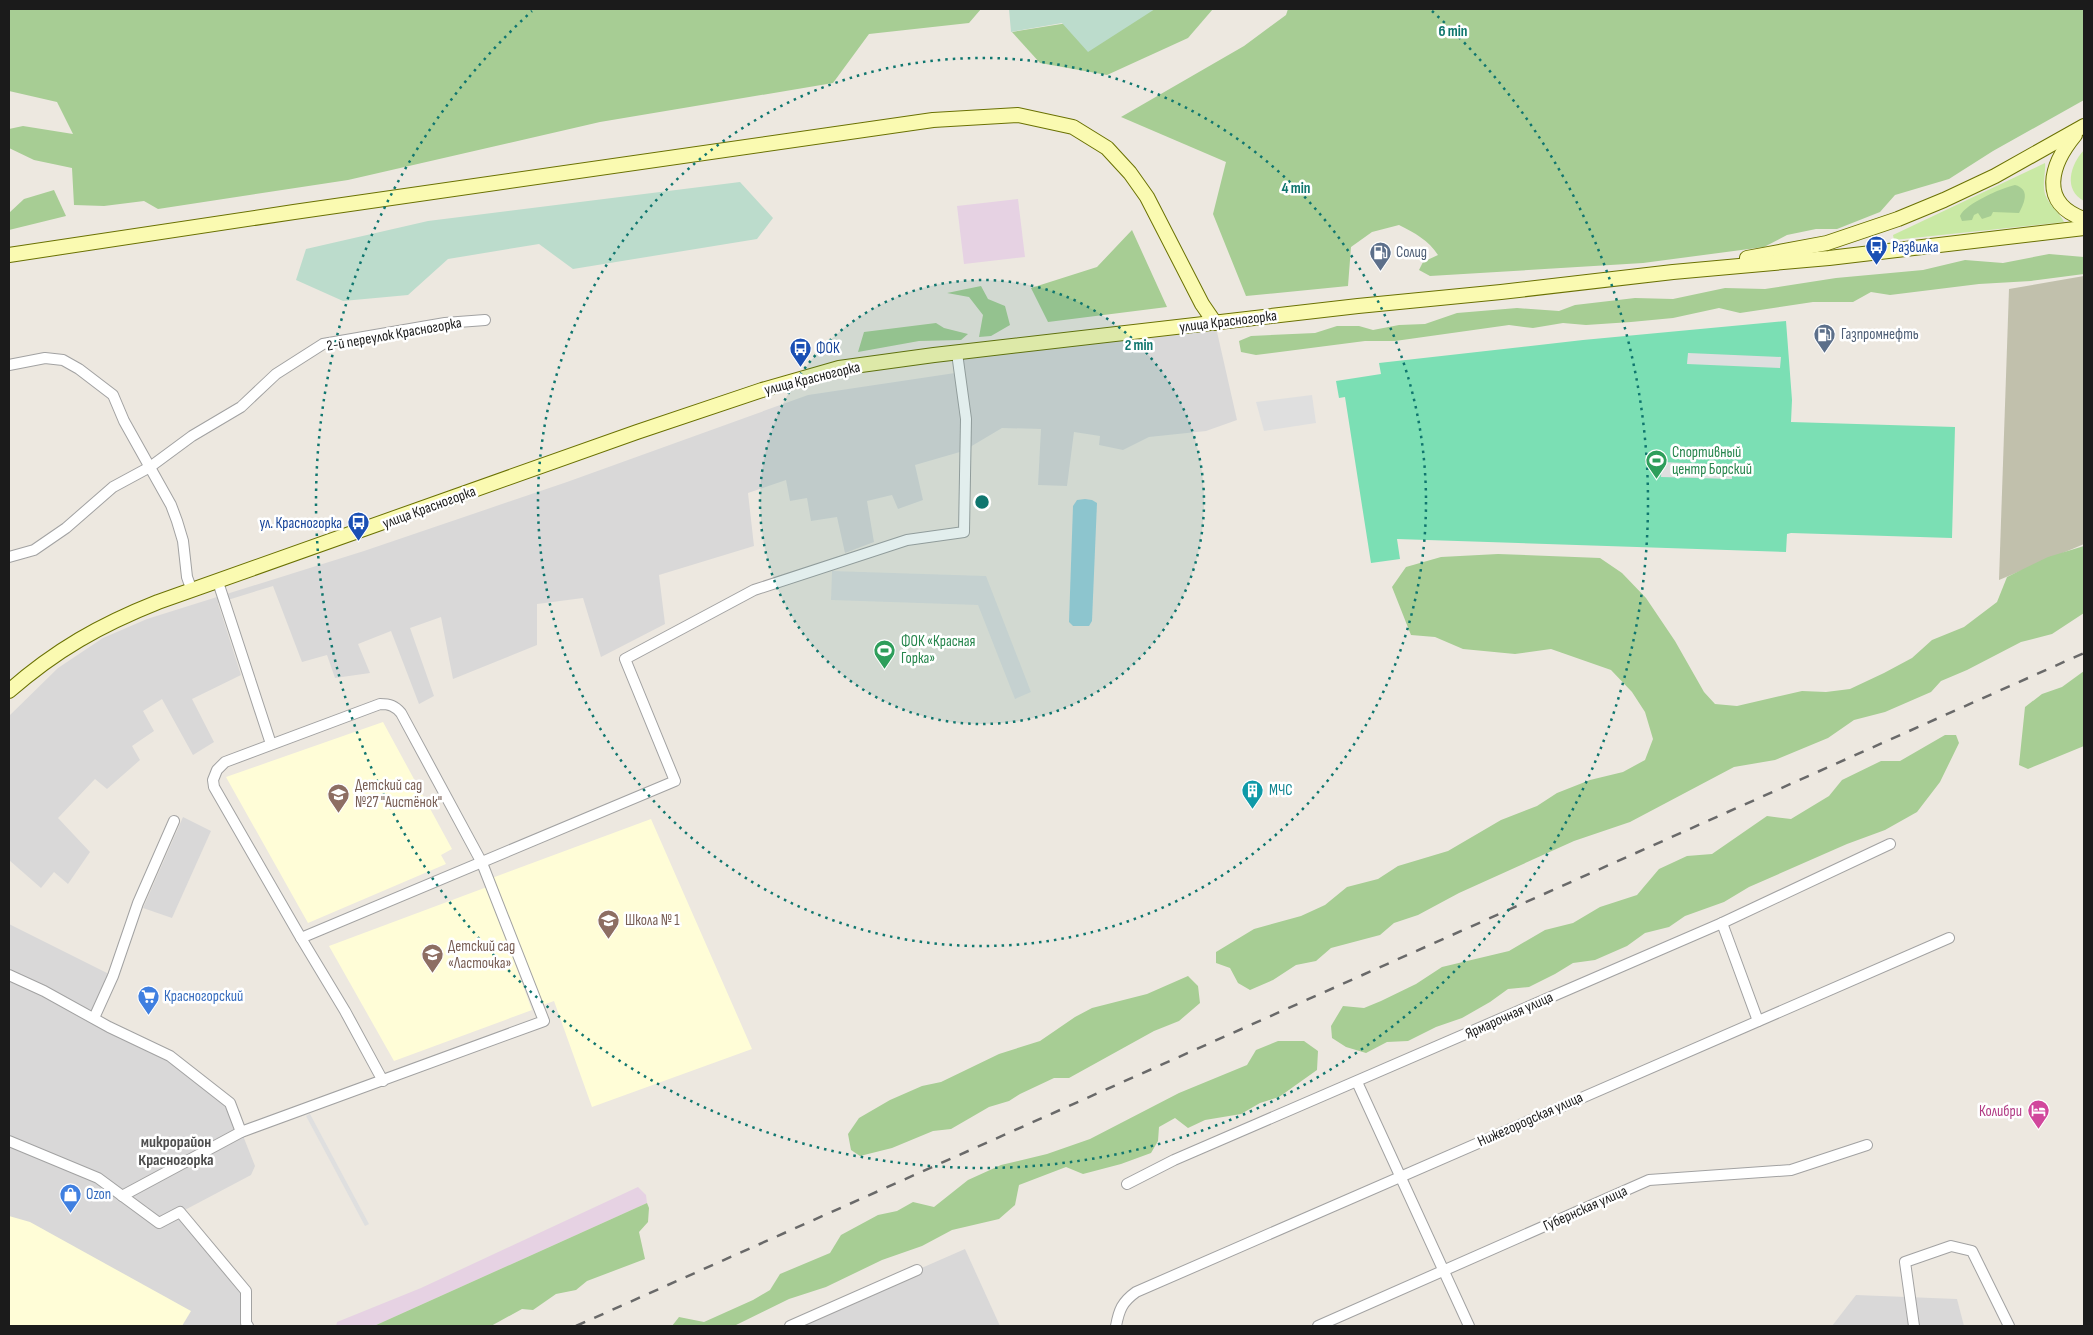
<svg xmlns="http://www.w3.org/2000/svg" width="2093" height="1335" font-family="'Sofia Sans Condensed',sans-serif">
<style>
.residential{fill:#d9d8d8}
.industrial{fill:#e6d2e3}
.education{fill:#fffdd7}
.construction{fill:#c1c0ac}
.grass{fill:#c9e9a4}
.forest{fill:#a7cd94}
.wetland{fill:#bcdccc}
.pitch{fill:#7bdfb4}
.parking{fill:#dfdfdf}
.water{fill:#9fd1dc}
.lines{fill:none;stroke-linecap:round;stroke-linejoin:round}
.street-casing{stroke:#a2a2a2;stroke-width:12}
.secondary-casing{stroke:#6a7103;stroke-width:16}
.street{stroke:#fff;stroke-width:10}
.secondary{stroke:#fafab1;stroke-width:14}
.rail{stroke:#696969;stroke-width:2.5;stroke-dasharray:10 10;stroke-linecap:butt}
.ring{fill:none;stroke:#0f766e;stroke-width:2.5;stroke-dasharray:2.5 5}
.labels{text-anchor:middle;stroke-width:5;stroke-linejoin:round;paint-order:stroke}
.transit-label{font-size:15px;fill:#164399;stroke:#fff;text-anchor:start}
.service-label{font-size:15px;fill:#4e5e75;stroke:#fff;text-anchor:start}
.street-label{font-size:15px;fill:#1b1b1b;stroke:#fff}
.leisure-label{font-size:15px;fill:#27864d;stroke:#fff;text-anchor:start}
.education-label{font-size:15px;fill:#785e54;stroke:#fff;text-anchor:start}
.culture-label{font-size:15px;fill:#0d838f;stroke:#fff;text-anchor:start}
.shop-label{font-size:15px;fill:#366cbe;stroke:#fff;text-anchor:start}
.hotel-label{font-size:15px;fill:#b23c85;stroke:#fff;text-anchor:end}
.neighbourhood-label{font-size:16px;font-weight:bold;fill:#4e4e4e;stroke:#fff}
.centre{fill:#0f766e;stroke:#fff;stroke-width:2.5}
.ring-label{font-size:15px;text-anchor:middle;font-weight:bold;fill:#0f766e;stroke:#fff;stroke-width:5;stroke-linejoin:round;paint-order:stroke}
</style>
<rect width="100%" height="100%" fill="#ede8e0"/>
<g class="residential">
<polygon points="1215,323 1237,420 1206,431 1149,437 1123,450 1099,445 1100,436 1074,432 1067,486 1038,485 1041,429 1002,428 965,450 957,353"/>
<polygon points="955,373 960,411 960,452 915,465 923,500 898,509 892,495 867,501 874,542 845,553 837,517 811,521 807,498 790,501 786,480 748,493 754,546 659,575 665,624 601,657 583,598 537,604 537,645 453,679 441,617 410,628 434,696 419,704 391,631 358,644 370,673 335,678 327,655 302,662 273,586 218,603 241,675 192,699 214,742 193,755 162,699 143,711 154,731 132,746 140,760 107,789 95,779 58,818 90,852 68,884 54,872 41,888 9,860 9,716 58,668 103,638 147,619 364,551 567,482 808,395"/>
<polygon points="183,817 211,831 172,918 143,908"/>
<polygon points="9,924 113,976 94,1018 170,1056 230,1103 255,1166 251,1175 181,1212 246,1291 248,1326 9,1326"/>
<polygon points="965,1249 1000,1326 790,1326 917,1270"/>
<polygon points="1856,1295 1957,1299 1964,1326 1832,1326"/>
</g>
<g class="industrial">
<polygon points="1018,199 1025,257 964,264 957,206"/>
<polygon points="638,1187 646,1195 647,1203 374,1326 336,1326 337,1322 421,1288"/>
</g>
<g class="education">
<polygon points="383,722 452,849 441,855 446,864 308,923 226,777"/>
<polygon points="651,819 752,1049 592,1107 554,1001 540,1006 492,878"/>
<polygon points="487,887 532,1010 394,1061 329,946"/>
<polygon points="9,1216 30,1222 191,1311 182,1326 9,1326"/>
</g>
<polygon class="construction" points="2084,276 2084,544 1999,580 2009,289"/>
<g class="grass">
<path d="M2084 150V201C2063 190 2070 165 2084 150Z"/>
<path d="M2045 163C2046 172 2042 183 2045 194 2049 206 2061 214 2064 222L1894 240 1893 235Z"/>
</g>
<g class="forest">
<polygon points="9,9 981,9 969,23 869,34 833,83 600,122 348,180 158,209 144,201 104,206 74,205 72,168 34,160 9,148 9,129 23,126 73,134 57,102 9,91"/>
<polygon points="1155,9 1213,9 1188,38 1107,75 1040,63 1012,32"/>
<path d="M1288 9H2084V100L1993 151 1949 179 1895 195 1880 212 1837 229H1816L1787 235 1764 247 1643 263 1430 276 1419 270 1423 262 1438 255C1428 240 1415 233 1399 225L1372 232 1351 247 1348 286 1246 296 1213 214 1226 162 1121 117 1244 46 1286 15Z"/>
<path d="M2015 185C2030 189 2025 202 2019 213L1993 212 1991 216 1982 219 1978 213 1974 215 1972 220 1962 221 1960 216C1965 204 2001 188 2015 185Z"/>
<polygon points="54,190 66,216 9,230 9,213 24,199"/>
<polygon points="1132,230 1167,307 1048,322 1031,288 1097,267"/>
<polygon points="2049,254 2084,257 2084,274 2031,281 1979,284 1890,295 1871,292 1853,302 1813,302 1740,313 1719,308 1673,318 1631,322 1586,325 1563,323 1533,328 1509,325 1395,341 1365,341 1256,355 1241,352 1239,341 1251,336 1315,333 1337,326 1359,326 1373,330 1399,325 1425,324 1457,313 1517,308 1559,311 1575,305 1635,298 1673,299 1725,288 1765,289 1836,278 1923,270 1965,260 2003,263"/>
<polygon points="981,286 988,299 1005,306 1010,325 991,336 979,337 983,315 969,297 947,293"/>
<polygon points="936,323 944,328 968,334 961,340 919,341 858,352 864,332"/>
<polygon points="2084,546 2084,613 2052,634 2021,642 1967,670 1941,681 1931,692 1885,712 1854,720 1828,738 1775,760 1734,767 1630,822 1574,841 1459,893 1418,915 1394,923 1380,935 1331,948 1316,961 1296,965 1273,980 1250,990 1238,983 1230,968 1216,963 1216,952 1254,929 1301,916 1325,905 1347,887 1378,879 1398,866 1448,851 1501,820 1537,806 1557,793 1590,780 1623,772 1645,760 1653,739 1645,712 1632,692 1611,670 1551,649 1515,654 1463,649 1435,637 1411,635 1392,587 1406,567 1441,557 1498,554 1600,558 1622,573 1646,598 1675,641 1704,692 1715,704 1737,706 1802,691 1826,692 1850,689 1884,673 1912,658 1932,640 1964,627 1997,602 2007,577 2048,557"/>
<polygon points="2084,671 2084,746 2028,769 2019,765 2025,707 2042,694 2062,687"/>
<polygon points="1945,735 1956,735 1959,743 1940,782 1917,812 1885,830 1847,844 1749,887 1724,902 1685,916 1669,927 1645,933 1627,946 1595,960 1573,963 1555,974 1529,987 1508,989 1490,1002 1462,1018 1436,1027 1408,1041 1387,1042 1366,1053 1346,1047 1332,1038 1331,1026 1343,1006 1364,1008 1381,1001 1416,984 1442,967 1509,951 1545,930 1573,923 1600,907 1637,895 1659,869 1687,856 1712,854 1767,816 1791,819 1829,796 1842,780 1881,761 1900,761"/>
<polygon points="1188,976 1198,986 1200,1003 1179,1021 1154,1031 1069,1078 1054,1078 1020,1094 1009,1101 989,1107 951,1129 933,1131 892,1148 860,1156 851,1150 848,1134 859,1118 890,1100 922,1086 941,1082 999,1054 1040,1041 1075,1017 1092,1008 1147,994"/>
<polygon points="1278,1041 1304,1041 1318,1051 1317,1070 1279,1097 1260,1103 1241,1114 1205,1120 1188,1128 1175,1118 1159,1127 1158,1141 1151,1153 1121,1164 1083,1174 1066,1167 1019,1185 1015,1205 999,1219 952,1230 922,1246 882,1260 826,1287 789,1299 734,1326 672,1326 679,1317 704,1322 753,1300 770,1290 780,1274 830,1253 841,1235 878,1215 897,1211 913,1202 934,1207 968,1180 1001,1165 1047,1154 1090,1139 1179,1093 1247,1065 1256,1050"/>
<polygon points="647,1203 649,1208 648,1222 639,1232 645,1259 587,1281 576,1290 556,1294 533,1310 522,1309 491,1326 374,1326"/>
</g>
<g class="wetland">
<polygon points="1009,9 1155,9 1088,52 1062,23 1011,32"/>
<polygon points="740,182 773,218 757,239 573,269 539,244 448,259 408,295 343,301 296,280 306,249 428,221"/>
</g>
<polygon class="pitch" points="1786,321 1792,400 1791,422 1955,427 1952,538 1791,533 1787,534 1786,552 1397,539 1400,559 1371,563 1345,397 1339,398 1336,381 1381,374 1379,363 1583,340"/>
<g class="parking">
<polygon points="1688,353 1781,357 1780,368 1687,364"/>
<polygon points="1312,395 1316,423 1264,431 1256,402"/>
<polygon points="1662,462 1732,465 1732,479 1661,477"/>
<polygon points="832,571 986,576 1031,692 1015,699 978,605 831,600"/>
<polygon points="310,1114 369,1224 365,1226 306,1116"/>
</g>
<polygon class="water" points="1085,499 1092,500 1097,503 1092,621 1089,626 1073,626 1069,622 1073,506 1077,500"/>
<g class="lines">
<defs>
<g id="street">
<polyline points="9,365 45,358 63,360 79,369 113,395 124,421 171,505 177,521 183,541 187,577 192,591"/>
<polyline points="9,557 34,550 66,528 113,487 150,467 192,436 241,407 276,374 323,344 445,323 485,320"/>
<polyline points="218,582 271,744"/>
<polyline points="1722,923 1758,1021"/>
<polyline points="9,975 44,991 109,1027 170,1056 230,1103 241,1132"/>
<polyline points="94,1018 113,976 138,903 174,821"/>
<polyline points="383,1081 345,1011 301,938 675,781 625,659 754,590 907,540 964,532 966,419 957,353"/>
<polyline points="1357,1082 1469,1326"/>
<polyline points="9,1141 98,1178 159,1223 180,1212 246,1291 246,1323 248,1326"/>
<polyline points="1127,1184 1174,1160 1722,923 1890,844"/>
<path d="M122 1196 241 1132 544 1021 482 863 401 713C395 706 390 704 380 704L225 762 217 770 213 780 214 787 301 938"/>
<polyline points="790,1326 917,1270"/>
<path d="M1116 1326C1119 1310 1122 1302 1136 1292L1949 938"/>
<polyline points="1318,1326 1649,1180 1791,1170 1867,1145"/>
<polyline points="1914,1326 1905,1262 1951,1246 1972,1251 2009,1326"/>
</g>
<g id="secondary">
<path d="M2075 135C2051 164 2038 203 2084 219"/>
<polyline points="9,255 294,212 933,120 1018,115 1073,127 1107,148 1130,173 1147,197 1202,304 1215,323"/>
<polyline points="1747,258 1827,243 1898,219 1944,200 1995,176 2084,126"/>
<path d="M9 691C56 650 100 625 158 602L637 432 762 390 839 368 934 355 1358 306 1501 292 1673 272 1829 258 2084 228"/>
</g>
</defs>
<use href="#street" class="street-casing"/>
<use href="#secondary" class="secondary-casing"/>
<use href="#street" class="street"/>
<use href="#secondary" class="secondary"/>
<polyline class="rail" points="576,1326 2084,653"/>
</g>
<circle cx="982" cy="502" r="222" fill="#0f766e" fill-opacity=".12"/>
<g class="ring">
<circle cx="982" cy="502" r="222"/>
<circle cx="982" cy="502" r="444"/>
<path d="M1432 11A666 666 0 1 1 532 11"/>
</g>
<defs>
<symbol id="bus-pin" viewBox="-11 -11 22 30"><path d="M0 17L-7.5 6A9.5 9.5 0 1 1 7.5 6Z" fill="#1a4fb4" stroke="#fff"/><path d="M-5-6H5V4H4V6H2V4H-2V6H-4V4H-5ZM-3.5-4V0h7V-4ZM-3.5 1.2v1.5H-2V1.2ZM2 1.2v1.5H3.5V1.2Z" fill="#fff"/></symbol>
<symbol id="fuel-pin" viewBox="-11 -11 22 30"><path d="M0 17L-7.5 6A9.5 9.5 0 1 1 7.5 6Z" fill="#5c6f8a" stroke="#fff"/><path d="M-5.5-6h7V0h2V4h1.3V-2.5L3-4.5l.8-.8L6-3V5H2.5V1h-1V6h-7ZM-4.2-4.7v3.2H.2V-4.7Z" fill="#fff"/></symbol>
<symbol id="stadium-pin" viewBox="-11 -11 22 30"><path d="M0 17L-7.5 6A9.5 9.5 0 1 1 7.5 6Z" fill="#2e9e5b" stroke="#fff"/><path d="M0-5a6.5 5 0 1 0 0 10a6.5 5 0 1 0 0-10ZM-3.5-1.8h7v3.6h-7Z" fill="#fff"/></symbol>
<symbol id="building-pin" viewBox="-11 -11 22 30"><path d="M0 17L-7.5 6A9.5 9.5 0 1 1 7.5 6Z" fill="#0f9aa8" stroke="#fff"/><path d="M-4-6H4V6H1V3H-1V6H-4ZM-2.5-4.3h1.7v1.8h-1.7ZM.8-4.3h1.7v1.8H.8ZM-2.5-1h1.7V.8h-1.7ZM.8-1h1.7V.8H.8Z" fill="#fff"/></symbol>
<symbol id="school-pin" viewBox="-11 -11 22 30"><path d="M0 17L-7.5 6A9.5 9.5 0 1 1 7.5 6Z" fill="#8d6e63" stroke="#fff"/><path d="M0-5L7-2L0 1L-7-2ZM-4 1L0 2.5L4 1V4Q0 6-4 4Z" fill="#fff"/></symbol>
<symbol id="supermarket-pin" viewBox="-11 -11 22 30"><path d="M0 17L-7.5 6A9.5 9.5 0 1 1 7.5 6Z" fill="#3f7fe0" stroke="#fff"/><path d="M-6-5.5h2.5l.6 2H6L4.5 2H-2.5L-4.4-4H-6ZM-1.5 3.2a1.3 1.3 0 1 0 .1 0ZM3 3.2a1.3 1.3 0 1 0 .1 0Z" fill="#fff"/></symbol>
<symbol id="hotel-pin" viewBox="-11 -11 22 30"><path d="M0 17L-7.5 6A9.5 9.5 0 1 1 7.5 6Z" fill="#d1479c" stroke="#fff"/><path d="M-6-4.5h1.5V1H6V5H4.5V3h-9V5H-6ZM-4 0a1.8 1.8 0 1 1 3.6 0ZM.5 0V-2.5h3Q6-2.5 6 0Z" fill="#fff"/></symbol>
<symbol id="shop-pin" viewBox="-11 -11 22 30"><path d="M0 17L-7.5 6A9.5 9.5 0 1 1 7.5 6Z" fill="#3f7fe0" stroke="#fff"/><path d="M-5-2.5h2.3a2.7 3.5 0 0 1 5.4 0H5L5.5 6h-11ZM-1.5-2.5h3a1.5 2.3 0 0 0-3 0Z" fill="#fff"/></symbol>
</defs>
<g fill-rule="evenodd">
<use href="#bus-pin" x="1864" y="234" width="25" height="34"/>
<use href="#fuel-pin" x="1368" y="240" width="25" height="34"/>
<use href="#fuel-pin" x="1812" y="322" width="25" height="34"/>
<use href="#bus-pin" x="788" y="336" width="25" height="34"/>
<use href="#stadium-pin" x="1644" y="448" width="25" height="34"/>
<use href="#bus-pin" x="346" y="510" width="25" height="34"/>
<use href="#stadium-pin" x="872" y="638" width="25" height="34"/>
<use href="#building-pin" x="1240" y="778" width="25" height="34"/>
<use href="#school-pin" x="326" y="782" width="25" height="34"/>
<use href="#school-pin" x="596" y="908" width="25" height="34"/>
<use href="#school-pin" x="420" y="942" width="25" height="34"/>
<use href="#supermarket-pin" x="136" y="984" width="25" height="34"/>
<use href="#hotel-pin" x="2026" y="1098" width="25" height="34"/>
<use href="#shop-pin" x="58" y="1182" width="25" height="34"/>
</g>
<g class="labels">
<g class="transit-label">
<text x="1892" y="252">Развилка</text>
<text x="816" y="353">ФОК</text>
<text x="342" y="528" text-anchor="end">ул. Красногорка</text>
</g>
<g class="service-label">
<text x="1396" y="257">Солид</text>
<text x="1841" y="339">Газпромнефть</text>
</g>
<g class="street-label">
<text transform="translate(1228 321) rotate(-7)" y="5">улица Красногорка</text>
<text transform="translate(394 334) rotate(-10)" y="5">2-й переулок Красногорка</text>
<text transform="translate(812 378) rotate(-14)" y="5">улица Красногорка</text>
<text transform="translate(429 507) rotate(-20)" y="5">улица Красногорка</text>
<text transform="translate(1509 1015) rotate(-24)" y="5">Ярмарочная улица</text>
<text transform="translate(1530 1119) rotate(-24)" y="5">Нижегородская улица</text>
<text transform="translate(1585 1208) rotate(-24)" y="5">Губернская улица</text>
</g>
<g class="leisure-label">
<text x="1672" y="457">Спортивный<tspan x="1672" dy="17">центр Борский</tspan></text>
<text x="901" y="646">ФОК «Красная<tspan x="901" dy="17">Горка»</tspan></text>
</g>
<g class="education-label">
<text x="355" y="790">Детский сад<tspan x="355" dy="17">№27 "Аистёнок"</tspan></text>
<text x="625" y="925">Школа № 1</text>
<text x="448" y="951">Детский сад<tspan x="448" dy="17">«Ласточка»</tspan></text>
</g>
<g class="culture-label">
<text x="1269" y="795">МЧС</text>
</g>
<g class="shop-label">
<text x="164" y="1001">Красногорский</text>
<text x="86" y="1199">Ozon</text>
</g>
<g class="hotel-label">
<text x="2022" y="1116">Колибри</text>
</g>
<g class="neighbourhood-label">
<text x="176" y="1147">микрорайон<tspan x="176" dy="18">Красногорка</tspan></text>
</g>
</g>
<circle cx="982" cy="502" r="8" class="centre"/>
<g class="ring-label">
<text x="1453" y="36">6 min</text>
<text x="1296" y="193">4 min</text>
<text x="1139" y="350">2 min</text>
</g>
<rect width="2093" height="1335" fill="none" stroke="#1b1b1b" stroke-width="20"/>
</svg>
